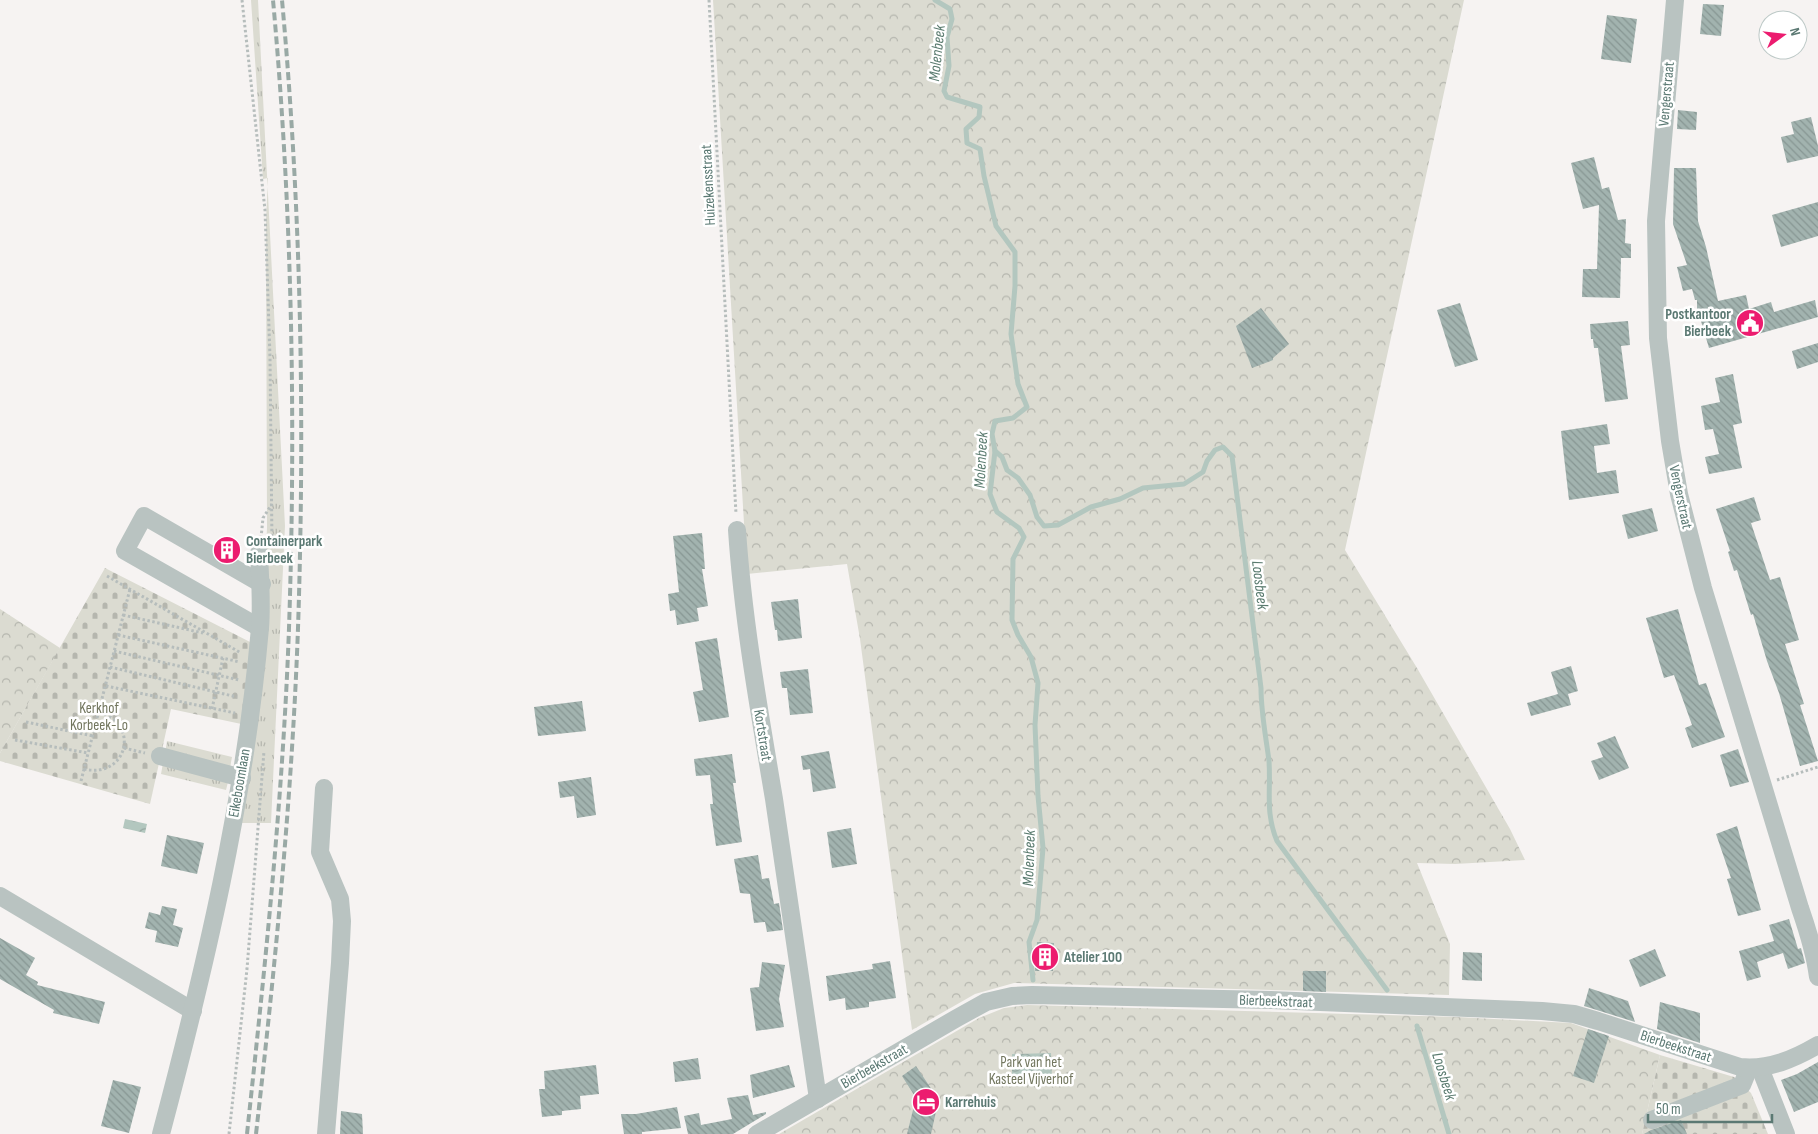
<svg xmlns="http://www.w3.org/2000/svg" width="1818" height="1134" font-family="'Sofia Sans Condensed',sans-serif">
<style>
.grass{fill:url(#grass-tufts)}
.forest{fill:url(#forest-crowns)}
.cemetery{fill:url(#cemetery-stones)}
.water{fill:url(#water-waves)}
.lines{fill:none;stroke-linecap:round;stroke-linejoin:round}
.stream{stroke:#b3c7bf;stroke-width:5}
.building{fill:url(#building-back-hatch)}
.path{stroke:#b6bdbc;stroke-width:3;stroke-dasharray:2.5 2.5;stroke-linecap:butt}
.minor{stroke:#b9c3c1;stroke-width:18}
.rail{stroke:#99a9a5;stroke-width:4;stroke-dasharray:8 4;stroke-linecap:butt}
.labels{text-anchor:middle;stroke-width:5;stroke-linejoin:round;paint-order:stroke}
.street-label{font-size:15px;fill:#5b7973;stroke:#fff}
.poi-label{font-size:15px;font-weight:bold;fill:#5b7973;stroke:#fff;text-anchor:start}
.park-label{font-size:15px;fill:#72765e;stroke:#fff}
.water-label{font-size:16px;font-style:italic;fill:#5a7b6f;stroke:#fff}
</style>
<defs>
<pattern id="grass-tufts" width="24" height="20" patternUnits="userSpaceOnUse" patternTransform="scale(1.25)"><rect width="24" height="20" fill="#dbdbd1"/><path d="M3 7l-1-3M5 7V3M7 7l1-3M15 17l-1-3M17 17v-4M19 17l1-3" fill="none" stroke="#b5b6ae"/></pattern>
<pattern id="forest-crowns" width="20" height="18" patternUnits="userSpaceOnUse" patternTransform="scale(1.25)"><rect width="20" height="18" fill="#dbdbd1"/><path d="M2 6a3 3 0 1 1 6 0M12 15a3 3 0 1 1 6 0" fill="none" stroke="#b5b6ae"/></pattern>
<pattern id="cemetery-stones" width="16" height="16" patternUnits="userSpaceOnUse" patternTransform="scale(1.25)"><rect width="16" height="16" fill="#dbdbd1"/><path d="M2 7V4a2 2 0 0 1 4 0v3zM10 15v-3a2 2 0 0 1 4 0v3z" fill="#b5b6ae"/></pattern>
<pattern id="water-waves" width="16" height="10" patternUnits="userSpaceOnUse" patternTransform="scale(1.25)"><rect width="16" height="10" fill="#b3c7bf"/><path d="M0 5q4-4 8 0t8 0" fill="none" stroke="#95a6a0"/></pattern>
<pattern id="building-back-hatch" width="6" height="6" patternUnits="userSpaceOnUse" patternTransform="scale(1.25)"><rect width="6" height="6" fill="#a2b3af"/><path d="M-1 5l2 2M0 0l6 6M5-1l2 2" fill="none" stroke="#879693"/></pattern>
</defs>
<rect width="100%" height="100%" fill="#f6f3f2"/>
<g class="grass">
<polygon points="251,0 258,0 285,526 271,823 237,823 262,628 267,528 266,220 268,178 263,179"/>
<polygon points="167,741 232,757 230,768 165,753"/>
<polygon points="163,763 229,778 226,790 161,774"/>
</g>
<g class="forest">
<polygon points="713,0 1464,0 1345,550 1417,668 1510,829 1525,860 1455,864 1417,863 1450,944 1449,995 1014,983 975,994 912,1030 860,639 847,564 747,574"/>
<polygon points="0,609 60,648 0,753"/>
<polygon points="1027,1005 1457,1017 1571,1023 1660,1055 1642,1134 779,1134 979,1018 1004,1008"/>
</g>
<g class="cemetery">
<polygon points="105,568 252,643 246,725 171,709 150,804 0,761 0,753"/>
<polygon points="1660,1055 1734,1077 1751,1093 1768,1134 1642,1134"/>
</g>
<g class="water">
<polygon points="125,819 147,824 145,833 123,828"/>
<polygon points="1051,1053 1052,1079 1012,1080 1012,1054"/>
</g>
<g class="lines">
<g class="stream">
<polyline points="935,0 950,9 952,19 947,37 949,66 944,91 947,97 980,107 979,117 966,129 967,143 980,149 984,176 996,226 1015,252 1015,286 1011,334 1018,384 1027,407 1013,418 995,421 992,434 995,451 990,494 997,512 1019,528 1024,537 1013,559 1012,620 1018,635 1031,657 1038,683 1035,725 1038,796 1043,848 1037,920 1029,942 1033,980"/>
<path d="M995 451 1002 457 1007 470 1018 478 1030 495 1037 517 1044 526 1058 525 1091 507 1120 499 1143 488 1184 484 1203 472 1207 461 1215 450 1223 447 1232 456 1261 688C1261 713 1266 737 1269 761 1271 790 1265 813 1277 841L1387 990"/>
<polyline points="1417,1026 1449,1134"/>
</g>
</g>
<g class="building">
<polygon points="1703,4 1724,5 1721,36 1700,34"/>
<polygon points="1607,15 1637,19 1631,63 1601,59"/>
<polygon points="1678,110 1697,112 1696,130 1677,129"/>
<polygon points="1811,117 1818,146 1818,156 1787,163 1781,137 1794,134 1791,122"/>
<polygon points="1594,157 1602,189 1609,187 1618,220 1626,219 1625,243 1631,244 1631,258 1621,258 1620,298 1582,297 1583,269 1597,269 1599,205 1583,209 1571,163"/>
<polygon points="1674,168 1696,168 1698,221 1706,247 1718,301 1746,295 1749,309 1771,302 1774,312 1815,300 1818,317 1709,348 1697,308 1697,300 1695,300 1692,289 1683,291 1677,267 1687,265 1673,224"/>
<polygon points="1818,202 1818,236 1781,247 1772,215"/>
<polygon points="1460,303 1478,360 1455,367 1437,310"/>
<polygon points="1261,308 1289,344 1273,358 1273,360 1252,368 1236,326"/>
<polygon points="1628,321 1630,345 1621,346 1628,399 1605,402 1598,348 1594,348 1593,339 1591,339 1590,324"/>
<polygon points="1818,343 1818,362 1797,369 1792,351"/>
<polygon points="1733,374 1742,423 1733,425 1742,468 1709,474 1705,457 1719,454 1713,429 1705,430 1701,406 1720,402 1715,378"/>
<polygon points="1607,424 1610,444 1594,446 1597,473 1616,470 1619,493 1569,500 1561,431"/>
<polygon points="1754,497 1761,520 1751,523 1770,580 1780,577 1799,640 1785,644 1804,704 1800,705 1818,761 1800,766 1779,693 1767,661 1753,614 1751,615 1737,570 1734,571 1728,552 1730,551 1716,509"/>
<polygon points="1652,508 1658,531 1628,539 1622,515"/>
<polygon points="702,533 705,569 702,569 708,606 697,608 699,621 677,625 675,610 670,611 668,594 679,592 673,536"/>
<polygon points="798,599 802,638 778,641 777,630 775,630 771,602"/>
<polygon points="1678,609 1699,685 1706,683 1725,737 1692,748 1685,728 1692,725 1674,675 1664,678 1646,618"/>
<polygon points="717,638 729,717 699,722 693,692 703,690 695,642"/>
<polygon points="1571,666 1578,691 1568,694 1571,705 1531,716 1527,703 1558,694 1551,672"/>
<polygon points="808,669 813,713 790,715 787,688 782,688 780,672"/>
<polygon points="582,701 586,731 538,736 534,707"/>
<polygon points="1615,736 1629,768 1599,780 1591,761 1603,757 1597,743"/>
<polygon points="1738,749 1749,782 1730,787 1720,755"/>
<polygon points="829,751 836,788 813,792 810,769 803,770 801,756"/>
<polygon points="732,754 736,783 733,783 742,842 716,846 710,804 713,804 710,775 696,776 694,759"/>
<polygon points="591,777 596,815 577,818 574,796 560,798 558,782"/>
<polygon points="1737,826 1761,910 1738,916 1727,879 1731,878 1716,834"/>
<polygon points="851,828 857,864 832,868 827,832"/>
<polygon points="167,835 204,843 197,874 161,866"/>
<polygon points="758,855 762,879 769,878 774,904 779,903 783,930 767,932 765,922 754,923 750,894 740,893 734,859"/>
<polygon points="162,906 177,909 173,925 183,928 178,947 155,942 157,931 145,928 149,912 160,915"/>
<polygon points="1789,919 1798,949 1801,948 1805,963 1788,969 1783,953 1757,962 1761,977 1747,981 1739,951 1774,941 1769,925"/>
<polygon points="0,938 35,958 26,975 38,982 37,985 105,1002 99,1024 53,1013 54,1010 0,979"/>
<polygon points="1037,942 1054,943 1053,971 1035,971"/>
<polygon points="1655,949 1666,976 1640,987 1629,960"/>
<polygon points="1463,952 1482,953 1482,981 1462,980"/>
<polygon points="890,961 896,998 869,1002 869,1007 846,1010 845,998 829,1001 826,976 873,969 872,964"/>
<polygon points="762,962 785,965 779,999 784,1027 756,1031 750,988 759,987"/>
<polygon points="1303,971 1326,971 1326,992 1303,991"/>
<polygon points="1589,988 1628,1001 1635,1022 1584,1006"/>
<polygon points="1660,1002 1700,1013 1700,1043 1657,1029"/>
<polygon points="1588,1029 1609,1036 1594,1083 1573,1076"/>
<polygon points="698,1058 701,1079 675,1082 673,1062"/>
<polygon points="1818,1062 1818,1102 1794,1112 1781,1080 1797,1074"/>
<polygon points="596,1065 599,1094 580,1096 581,1109 562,1111 562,1115 542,1117 539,1089 545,1089 544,1071"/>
<polygon points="789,1065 795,1087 753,1098 750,1075"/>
<polygon points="916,1066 936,1096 937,1107 931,1134 907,1134 916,1098 902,1076"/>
<polygon points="113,1080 141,1087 129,1133 101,1126"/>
<polygon points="748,1095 753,1115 766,1112 766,1114 733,1134 688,1134 684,1116 699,1113 701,1125 732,1119 727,1098"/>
<polygon points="677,1107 681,1128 642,1132 642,1134 624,1134 621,1114 636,1114"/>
<polygon points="341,1111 362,1114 363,1134 340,1134"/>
<polygon points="1681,1120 1687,1134 1644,1134 1651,1130"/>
</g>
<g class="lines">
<g class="path">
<polyline points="242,0 265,210 270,357 272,543"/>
<polyline points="709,0 736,514"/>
<polyline points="261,538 263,518 272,504"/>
<polyline points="107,576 241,653"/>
<polyline points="123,615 203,633"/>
<polyline points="118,635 240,662"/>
<polyline points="114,651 239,680"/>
<polyline points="110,667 237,697"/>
<polyline points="106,686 235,713"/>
<polyline points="212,709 223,658"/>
<polyline points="26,722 93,736"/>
<polyline points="15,740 88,753"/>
<polyline points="124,748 145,753"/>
<path d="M84 769C127 779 141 724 99 712"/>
<polyline points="1777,780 1818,767"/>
<polyline points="81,781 130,589"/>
<polyline points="229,1134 247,969 264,751"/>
</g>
<g class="minor">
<path d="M1675 0 1656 221 1658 338 1670 441 1679 494 1703 588 1800 908C1808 931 1815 953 1818 977"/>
<path d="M737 530C743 620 759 710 774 799 789 899 804 999 818 1099"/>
<polyline points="260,628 125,551 144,516 262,584"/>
<polyline points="160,756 242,778"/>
<polyline points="324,788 320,852 340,899 342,921 340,963 326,1134"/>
<polyline points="0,896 193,1011"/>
<polyline points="1760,1068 1786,1134"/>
<polyline points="1652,1120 1742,1085 1749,1068"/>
<path d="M161 1134C205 968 245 800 260 628 262 603 260 578 259 553"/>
<path d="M757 1134 957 1018 986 1002 1012 996 1032 995 1271 1000 1542 1011 1574 1014 1598 1021 1740 1067C1769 1070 1794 1059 1818 1045"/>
</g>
<g class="rail">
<path d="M247 1134C265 966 283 797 289 628 296 418 292 208 273 0"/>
<path d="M256 1134C275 966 292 797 298 628 305 418 301 208 282 0"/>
</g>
</g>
<defs>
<symbol id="civic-disc" viewBox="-11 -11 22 22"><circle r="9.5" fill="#ec1c6f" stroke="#fff"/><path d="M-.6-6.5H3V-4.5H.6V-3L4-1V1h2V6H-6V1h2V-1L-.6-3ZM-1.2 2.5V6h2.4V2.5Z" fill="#fff"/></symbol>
<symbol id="building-disc" viewBox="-11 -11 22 22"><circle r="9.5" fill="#ec1c6f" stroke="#fff"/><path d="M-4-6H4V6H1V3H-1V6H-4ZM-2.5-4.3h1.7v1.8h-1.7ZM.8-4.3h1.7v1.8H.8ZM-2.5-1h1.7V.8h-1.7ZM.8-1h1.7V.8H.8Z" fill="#fff"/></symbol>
<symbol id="hotel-disc" viewBox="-11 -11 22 22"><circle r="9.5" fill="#ec1c6f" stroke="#fff"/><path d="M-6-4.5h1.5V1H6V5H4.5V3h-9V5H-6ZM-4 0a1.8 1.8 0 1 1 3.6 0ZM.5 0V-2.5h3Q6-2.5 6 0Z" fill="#fff"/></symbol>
</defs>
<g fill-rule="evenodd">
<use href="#civic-disc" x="1734" y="307" width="32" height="32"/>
<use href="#building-disc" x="211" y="534" width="32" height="32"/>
<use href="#building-disc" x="1029" y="941" width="32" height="32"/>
<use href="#hotel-disc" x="910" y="1086" width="32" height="32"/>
</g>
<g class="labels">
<g class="street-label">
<text transform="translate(1666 94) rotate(-85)" y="5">Vengerstraat</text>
<text transform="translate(708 185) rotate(-93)" y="5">Huizekensstraat</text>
<text transform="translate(1681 497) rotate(78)" y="5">Vengerstraat</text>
<text transform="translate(763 735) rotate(81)" y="5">Kortstraat</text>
<text transform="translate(239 783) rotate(-80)" y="5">Eikeboomlaan</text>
<text transform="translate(1276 1001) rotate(2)" y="5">Bierbeekstraat</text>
<text transform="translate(1676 1046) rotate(18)" y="5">Bierbeekstraat</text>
<text transform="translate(874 1066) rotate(-30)" y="5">Bierbeekstraat</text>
</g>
<g class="poi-label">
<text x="1731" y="319" text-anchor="end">Postkantoor<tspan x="1731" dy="17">Bierbeek</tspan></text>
<text x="246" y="546">Containerpark<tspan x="246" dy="17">Bierbeek</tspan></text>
<text x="1064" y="962">Atelier 100</text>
<text x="945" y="1107">Karrehuis</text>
</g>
<g class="park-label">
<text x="99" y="713">Kerkhof<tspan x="99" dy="17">Korbeek-Lo</tspan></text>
<text x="1031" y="1067">Park van het<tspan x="1031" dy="17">Kasteel Vijverhof</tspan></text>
</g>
<g class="water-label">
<text transform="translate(936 53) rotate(-84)" y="6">Molenbeek</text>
<text transform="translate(980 460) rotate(-87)" y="6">Molenbeek</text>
<text transform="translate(1261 585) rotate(83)" y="6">Loosbeek</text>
<text transform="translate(1028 858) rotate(-88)" y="6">Molenbeek</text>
<text transform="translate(1445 1076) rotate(73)" y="6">Loosbeek</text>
</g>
</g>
<g transform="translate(1783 35) rotate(75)"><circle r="24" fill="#ffffff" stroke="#bdc9c7"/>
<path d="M0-4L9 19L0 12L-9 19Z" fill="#ec1c6f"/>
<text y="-8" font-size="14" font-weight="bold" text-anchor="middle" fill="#5b7973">N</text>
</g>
<path d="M1648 1114v8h124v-8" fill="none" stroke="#5b7973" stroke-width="2.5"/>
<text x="1656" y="1114" font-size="15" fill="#5b7973" stroke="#ffffff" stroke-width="4" paint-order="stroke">50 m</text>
</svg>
